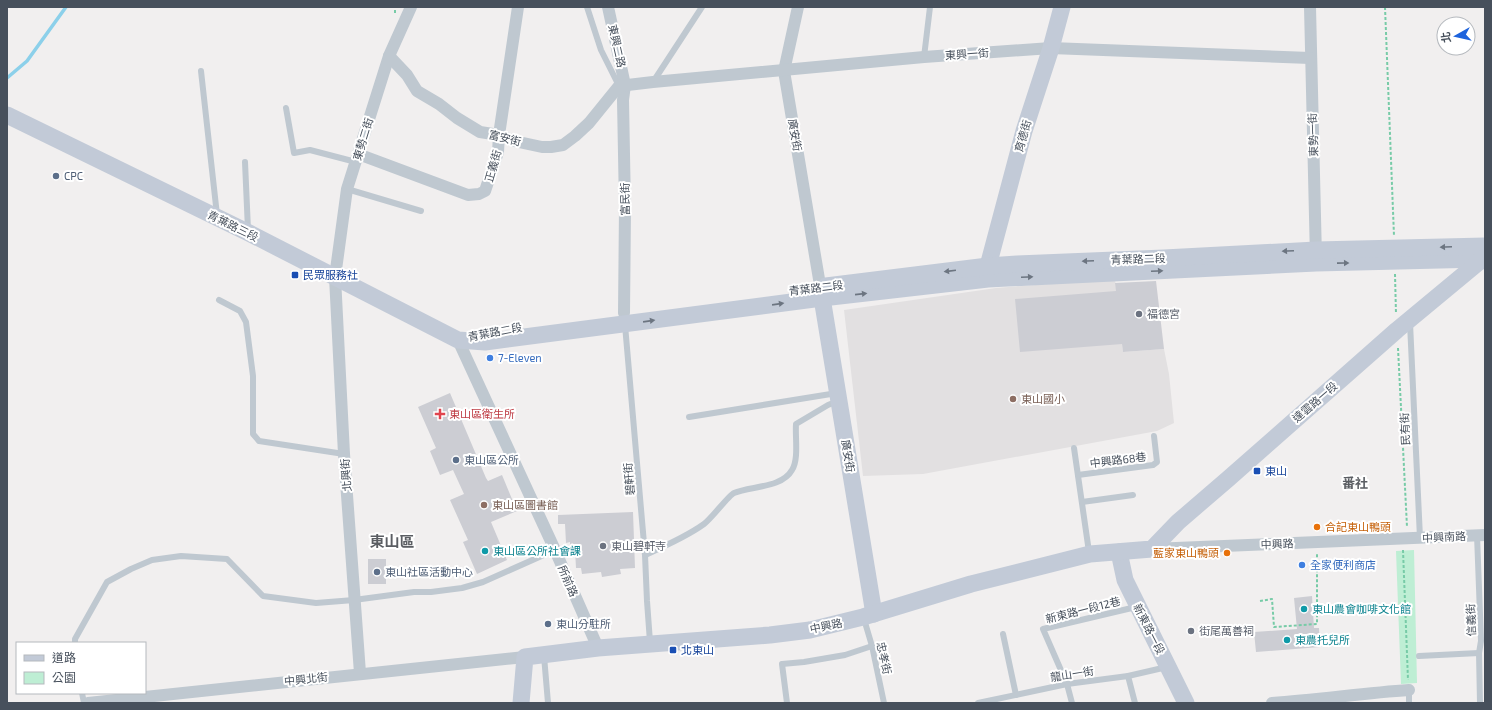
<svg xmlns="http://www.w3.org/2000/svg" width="1492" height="710" font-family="'Exo 2','Noto Sans TC',sans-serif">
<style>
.education{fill:#e2e0e1}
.green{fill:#beeed4}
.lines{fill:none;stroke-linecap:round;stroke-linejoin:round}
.stream{stroke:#8cd0ea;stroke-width:3.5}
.building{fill:#cccdd3}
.path{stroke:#77cba7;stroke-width:2;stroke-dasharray:3 2;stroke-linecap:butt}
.lane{stroke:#bfc8d0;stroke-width:6}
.street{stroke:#bfc8d0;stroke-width:12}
.secondary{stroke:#c2cad7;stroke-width:17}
.oneway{fill:#6c7581}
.service-dot{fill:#5c6f8a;stroke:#fff;stroke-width:1.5}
.transit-dot{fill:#1a4fb4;stroke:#fff;stroke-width:1.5}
.worship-dot{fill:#6b7280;stroke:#fff;stroke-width:1.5}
.shop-dot{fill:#3f7fe0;stroke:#fff;stroke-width:1.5}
.education-dot{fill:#8d6e63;stroke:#fff;stroke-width:1.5}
.health-dot{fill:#e0444e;stroke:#fff;stroke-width:1.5}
.food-dot{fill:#e8710a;stroke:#fff;stroke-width:1.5}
.culture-dot{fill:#0f9aa8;stroke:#fff;stroke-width:1.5}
.labels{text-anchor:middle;stroke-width:4;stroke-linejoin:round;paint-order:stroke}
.street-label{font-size:11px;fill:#47505c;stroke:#fff}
.service-label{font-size:11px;fill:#4e5e75;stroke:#fff;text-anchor:start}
.transit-label{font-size:11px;fill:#164399;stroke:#fff;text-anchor:start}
.worship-label{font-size:11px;fill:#5b616d;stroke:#fff;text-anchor:start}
.shop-label{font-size:11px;fill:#366cbe;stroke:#fff;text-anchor:start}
.education-label{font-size:11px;fill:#785e54;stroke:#fff;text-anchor:start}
.health-label{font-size:11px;fill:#be3a42;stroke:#fff;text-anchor:start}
.food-label{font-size:11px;fill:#c56008;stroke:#fff;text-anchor:start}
.culture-label{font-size:11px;fill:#0d838f;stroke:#fff;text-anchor:start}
.quarter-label{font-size:13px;font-weight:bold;fill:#5b5e63;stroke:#fff}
.district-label{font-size:15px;font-weight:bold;fill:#5b5e63;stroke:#fff}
</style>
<rect width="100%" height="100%" fill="#f1efef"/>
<polygon class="education" points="1115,279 1123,352 1164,349 1169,374 1174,423 1157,431 923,474 863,476 844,310 996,288"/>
<polygon class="green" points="1414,550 1417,683 1401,684 1396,551"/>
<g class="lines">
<polyline class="stream" points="7,78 27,61 66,7"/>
</g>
<g class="building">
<polygon points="1156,281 1164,349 1123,352 1122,344 1020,352 1015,299 1116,291 1115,283"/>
<polygon points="450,393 486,478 488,481 502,475 517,511 491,522 507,560 477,574 463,542 468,540 450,500 464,494 453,470 440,475 430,451 436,448 418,407"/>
<polygon points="633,512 635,568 620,569 621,574 602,577 601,572 582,574 581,568 576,568 575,550 570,550 570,542 566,543 565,524 558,524 558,515"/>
<rect x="368" y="559" width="18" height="25"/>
<polygon points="1312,596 1314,628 1319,628 1320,647 1256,652 1254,632 1297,629 1294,598"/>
</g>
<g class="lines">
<g class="path">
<polyline points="1385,7 1394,236"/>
<polyline points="395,13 395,7"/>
<polyline points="1395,274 1396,314"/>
<polyline points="1398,348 1407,527"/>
<polyline points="1403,550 1408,680"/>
<polyline points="1260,601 1272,599 1274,627 1317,624 1317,553"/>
</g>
<g class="lane">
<polyline points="587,7 601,50 619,86"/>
<polyline points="924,57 930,7"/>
<polyline points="201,71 217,215"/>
<polyline points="653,82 702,7"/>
<polyline points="286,108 294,153 310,150 356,162"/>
<polyline points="245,162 248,230"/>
<polyline points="347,189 421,211"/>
<polyline points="219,300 240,311 246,322 253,376 253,434 259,441 344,454"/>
<polyline points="1410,323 1420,538"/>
<polyline points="625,325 645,555 647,601 650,642"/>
<polyline points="689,417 837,393"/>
<polyline points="1074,448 1089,552"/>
<polyline points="1078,475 1153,465 1157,462 1154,436"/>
<polyline points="1082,502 1133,495"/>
<polyline points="1477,535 1481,641 1479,653 1480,703"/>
<path d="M645 555C665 546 686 537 704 524 712 518 729 495 734 493 751 486 782 488 792 470 799 459 795 437 796 424L828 405 838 401"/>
<polyline points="864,619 872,646 884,703"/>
<polyline points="1003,634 1016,695"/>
<polyline points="75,643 75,639 107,582 131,569 152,560 181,556 227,559 263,596 316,603 354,600 414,592 431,592 462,588 483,582 555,550"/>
<polyline points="544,656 548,703"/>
<polyline points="1419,656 1479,653"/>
<polyline points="1128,676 1135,703"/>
<polyline points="1409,690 1409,703"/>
<polyline points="82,693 84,703"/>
<polyline points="787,703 782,664 804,662 845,655 872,646"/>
<polyline points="978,703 1067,684 1128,676 1167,667"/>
<polyline points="1072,703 1067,684 1043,629 1136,607"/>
</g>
<g class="street">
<polyline points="608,7 625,85 623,100 625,208 624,313"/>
<polyline points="798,7 784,71 822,297"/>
<polyline points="1310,7 1316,258"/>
<polyline points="389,56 407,75 417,91 439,104 457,118 480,132 499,135 514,141 542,147 551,147 563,145 575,136 589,123 619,86 653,82 924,57 1051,48 1310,58"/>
<polyline points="358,154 468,195 479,194 485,191 498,152 499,135 518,7"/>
<polyline points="458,340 555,550 598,648"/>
<polyline points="1152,549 1485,535"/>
<polyline points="360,673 344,454 335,277 347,189 389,56 411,7"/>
<polyline points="88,703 525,657"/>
<path d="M1272 703C1318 700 1363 693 1409 690"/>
</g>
<g class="secondary">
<polyline points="7,115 249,233 458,340 485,342 822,298 988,279 1316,263 1482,259 1485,261"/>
<polyline points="988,276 988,266 1024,131 1051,48 1062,7"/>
<polyline points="826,286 988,266 1017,264 1164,258 1316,250 1485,246"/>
<polyline points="822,298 874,614"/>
<polyline points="1119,552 1125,580 1186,703"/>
<polyline points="521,703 525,657 598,648 770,635 810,630 863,617 971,584 1090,554 1152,549 1178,522 1228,479 1397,330 1485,257"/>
</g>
</g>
<defs><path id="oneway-solid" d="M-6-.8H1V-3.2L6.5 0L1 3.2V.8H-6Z"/></defs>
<g class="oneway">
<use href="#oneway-solid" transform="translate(1446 247) rotate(178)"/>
<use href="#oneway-solid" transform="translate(1288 251) rotate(177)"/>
<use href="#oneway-solid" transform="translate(1088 261) rotate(178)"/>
<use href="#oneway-solid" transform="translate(1343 263) rotate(-1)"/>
<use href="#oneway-solid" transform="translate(950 271) rotate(173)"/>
<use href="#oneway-solid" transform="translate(1157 271) rotate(-3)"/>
<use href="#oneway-solid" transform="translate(1027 277) rotate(-3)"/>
<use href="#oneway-solid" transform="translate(861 294) rotate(-6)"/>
<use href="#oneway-solid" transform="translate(778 304) rotate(-8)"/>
<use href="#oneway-solid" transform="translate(649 321) rotate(-8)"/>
</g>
<g class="service-dot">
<circle cx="56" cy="176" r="4"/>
<circle cx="456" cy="460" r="4"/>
<circle cx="377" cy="572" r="4"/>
<circle cx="548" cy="624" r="4"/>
</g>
<g class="transit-dot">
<rect x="291" y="271" width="8" height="8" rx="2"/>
<rect x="1253" y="467" width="8" height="8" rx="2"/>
<rect x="669" y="646" width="8" height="8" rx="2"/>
</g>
<g class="worship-dot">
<circle cx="1139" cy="314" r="4"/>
<circle cx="603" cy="546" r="4"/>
<circle cx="1191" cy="631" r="4"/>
</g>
<g class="shop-dot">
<circle cx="490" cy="358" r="4"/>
<circle cx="1302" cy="565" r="4"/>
</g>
<g class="education-dot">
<circle cx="1013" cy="399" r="4"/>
<circle cx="484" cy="505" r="4"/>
</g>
<path class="health-dot" d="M438 408h4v4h4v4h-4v4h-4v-4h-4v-4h4z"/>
<g class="food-dot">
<circle cx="1317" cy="527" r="4"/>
<circle cx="1227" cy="553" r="4"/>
</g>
<g class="culture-dot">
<circle cx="485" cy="551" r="4"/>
<circle cx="1304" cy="609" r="4"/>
<circle cx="1287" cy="640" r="4"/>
</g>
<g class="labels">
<g class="street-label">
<text transform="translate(617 46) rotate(77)" y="4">東興二路</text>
<text transform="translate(967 54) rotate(-4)" y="4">東興一街</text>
<text transform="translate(795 135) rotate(80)" y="4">廣安街</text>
<text transform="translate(1313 135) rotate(-92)" y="4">東勢一街</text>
<text transform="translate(1023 136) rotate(-74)" y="4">育德街</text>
<text transform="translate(505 138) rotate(14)" y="4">富安街</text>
<text transform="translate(363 139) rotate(-73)" y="4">東勢二街</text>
<text transform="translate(493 166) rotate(-74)" y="4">正義街</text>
<text transform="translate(625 199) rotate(-91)" y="4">富民街</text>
<text transform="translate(233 226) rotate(26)" y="4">青葉路三段</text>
<text transform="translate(1138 259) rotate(-2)" y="4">青葉路二段</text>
<text transform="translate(816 288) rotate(-7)" y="4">青葉路二段</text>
<text transform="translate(495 332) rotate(-11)" y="4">青葉路二段</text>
<text transform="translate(1315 402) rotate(-41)" y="4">達雲路一段</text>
<text transform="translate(1405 429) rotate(-93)" y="4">民有街</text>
<text transform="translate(848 456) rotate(81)" y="4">廣安街</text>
<text transform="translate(1118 460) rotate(-7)" y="4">中興路68巷</text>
<text transform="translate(346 475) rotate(-94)" y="4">北興街</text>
<text transform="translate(629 479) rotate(-95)" y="4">碧軒街</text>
<text transform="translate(1444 537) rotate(-3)" y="4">中興南路</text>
<text transform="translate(1277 544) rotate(-2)" y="4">中興路</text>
<text transform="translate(568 581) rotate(66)" y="4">所前路</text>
<text transform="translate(1083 610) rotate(-14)" y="4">新東路一段12巷</text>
<text transform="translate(1471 620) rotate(-92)" y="4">信義街</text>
<text transform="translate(826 626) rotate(-12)" y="4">中興路</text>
<text transform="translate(1149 629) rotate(63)" y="4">新東路一段</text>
<text transform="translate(884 658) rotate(77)" y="4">忠孝街</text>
<text transform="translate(1072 674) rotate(-9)" y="4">龍山一街</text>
<text transform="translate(306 679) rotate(-6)" y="4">中興北街</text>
</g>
<g class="service-label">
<text x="64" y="180">CPC</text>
<text x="464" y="464">東山區公所</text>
<text x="385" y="576">東山社區活動中心</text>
<text x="556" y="628">東山分駐所</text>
</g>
<g class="transit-label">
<text x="303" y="279">民眾服務社</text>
<text x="1265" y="475">東山</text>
<text x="681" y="654">北東山</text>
</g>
<g class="worship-label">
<text x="1147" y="318">福德宮</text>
<text x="611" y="550">東山碧軒寺</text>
<text x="1199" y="635">街尾萬善祠</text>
</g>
<g class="shop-label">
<text x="498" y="362">7-Eleven</text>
<text x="1310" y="569">全家便利商店</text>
</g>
<g class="education-label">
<text x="1021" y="403">東山國小</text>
<text x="492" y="509">東山區圖書館</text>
</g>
<g class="health-label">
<text x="449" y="418">東山區衛生所</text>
</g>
<g class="food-label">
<text x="1325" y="531">合記東山鴨頭</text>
<text x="1219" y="557" text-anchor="end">藍家東山鴨頭</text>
</g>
<g class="culture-label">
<text x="493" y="555">東山區公所社會課</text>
<text x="1312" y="613">東山農會咖啡文化館</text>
<text x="1295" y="644">東農托兒所</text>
</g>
<g class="quarter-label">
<text x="1355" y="488">番社</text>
</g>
<g class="district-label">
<text x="392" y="547">東山區</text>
</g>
</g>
<rect width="1492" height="710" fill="none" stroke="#47505c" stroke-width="16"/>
<rect x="16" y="642" width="130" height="52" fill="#ffffff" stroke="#b5b9be"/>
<rect x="24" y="655" width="20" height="6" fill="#c2cad7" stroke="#b5b9be"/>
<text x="52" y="662" font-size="12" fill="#47505c">道路</text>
<rect x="24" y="672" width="20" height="12" fill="#beeed4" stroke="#b5b9be"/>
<text x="52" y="682" font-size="12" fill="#47505c">公園</text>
<g transform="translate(1456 36) rotate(262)"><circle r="19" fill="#ffffff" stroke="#b5b9be"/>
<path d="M0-3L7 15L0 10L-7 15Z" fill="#1d63dd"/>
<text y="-6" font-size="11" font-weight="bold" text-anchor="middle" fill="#47505c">北</text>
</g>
</svg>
